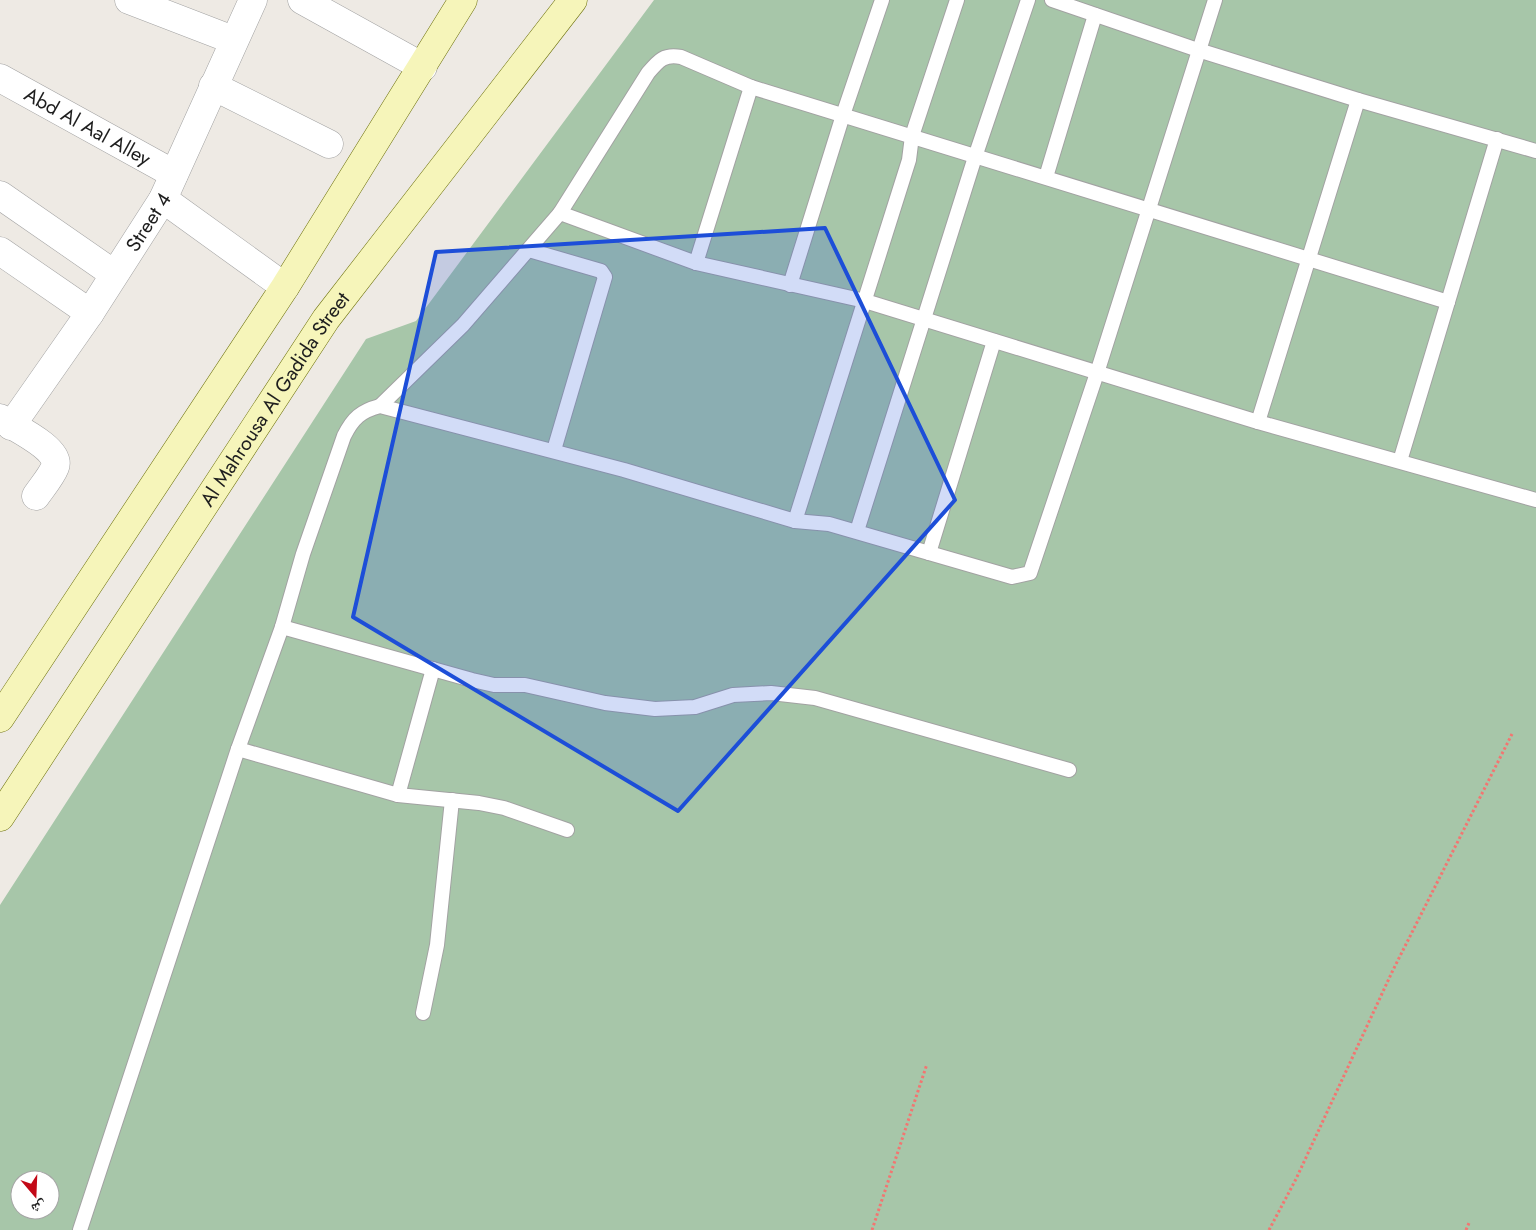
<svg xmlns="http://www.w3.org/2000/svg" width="1536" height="1230" font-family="Jost,'Noto Naskh Arabic',sans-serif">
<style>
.cemetery{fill:#a7c6a9;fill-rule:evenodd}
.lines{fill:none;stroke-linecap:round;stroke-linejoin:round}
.service-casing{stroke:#a2a2a2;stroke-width:16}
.minor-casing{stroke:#a2a2a2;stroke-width:29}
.secondary-casing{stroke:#6c700a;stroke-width:29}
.path{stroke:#f37571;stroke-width:3;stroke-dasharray:2.5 2.5;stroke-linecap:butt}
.service{stroke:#fff;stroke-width:14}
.minor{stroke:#fff;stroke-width:28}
.secondary{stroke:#f6f5ba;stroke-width:28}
.marked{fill:#1d4ed8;fill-opacity:0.2;stroke:#1d4ed8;stroke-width:4;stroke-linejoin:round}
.labels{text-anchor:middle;stroke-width:5;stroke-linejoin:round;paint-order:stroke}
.street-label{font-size:20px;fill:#1e1e1e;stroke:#fff}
</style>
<rect width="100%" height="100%" fill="#eeeae4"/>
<path class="cemetery" d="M654 0H1536V1230H0V905L366 339 416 321ZM20 1180H50V1210H20Z"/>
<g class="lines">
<defs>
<g id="service">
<polyline points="1052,0 1198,50 1358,100 1536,151"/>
<polyline points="1046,177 1095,15"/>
<path d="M560 213 648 73C659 60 664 54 681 57L751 87 1448 302"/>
<polyline points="529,250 601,271 605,277 554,450"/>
<polyline points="696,263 751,87"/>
<polyline points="790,285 843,115 882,0"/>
<polyline points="380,406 463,325 560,213 696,263 865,301 1258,422 1536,500"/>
<polyline points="1258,422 1358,100"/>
<polyline points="1400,461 1497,139"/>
<polyline points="795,521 909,160 912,136 957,0"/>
<polyline points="857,531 975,157 1028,0"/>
<polyline points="929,553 994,341"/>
<polyline points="282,627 472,680 494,685 525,685 605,703 655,709 695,707 733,695 771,693 815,698 1069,770"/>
<polyline points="398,795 433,669"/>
<path d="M567 830 504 808 479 803 398 795 238 749 282 627 303 554 344 436C353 418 361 411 380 406L624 470 795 521 829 524 1012 577 1030 573 1097 373 1215 0"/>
<polyline points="423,1013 437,945 452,800"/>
<polyline points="80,1230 238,749"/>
</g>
<g id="minor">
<polyline points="129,0 233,40"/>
<polyline points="302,0 423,67"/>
<path id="s1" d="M0 78 174 174"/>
<polyline points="213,86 329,144"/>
<polyline points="0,195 114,274"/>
<polyline points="163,199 285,287"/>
<polyline points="0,251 90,313"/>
<path d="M0 418C13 427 62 449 55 467 51 477 42 487 36 496"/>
<path id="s2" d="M11 426 90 313 163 199 253 0"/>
</g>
<g id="secondary">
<polyline points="0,718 285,287 463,0"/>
<path id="s3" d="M0 817 326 319 573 0"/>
</g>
</defs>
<use href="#service" class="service-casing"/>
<use href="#minor" class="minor-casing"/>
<use href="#secondary" class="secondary-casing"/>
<g class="path">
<polyline points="872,1230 927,1064"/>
<polyline points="1269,1230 1296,1179 1393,970 1512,734"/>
<polyline points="1466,1230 1469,1223"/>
</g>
<use href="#service" class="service"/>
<use href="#minor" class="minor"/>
<use href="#secondary" class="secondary"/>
</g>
<path class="marked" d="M825 228 955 500 678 811 353 617 436 252Z"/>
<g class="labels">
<g class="street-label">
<text dy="7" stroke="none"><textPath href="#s1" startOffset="100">Abd Al Aal Alley</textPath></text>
<text dy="7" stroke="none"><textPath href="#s2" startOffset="246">Street 4</textPath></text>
<text dy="7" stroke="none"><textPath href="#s3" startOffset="500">Al Mahrousa Al Gadida Street</textPath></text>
</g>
</g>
<g transform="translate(35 1195) rotate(161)"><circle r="24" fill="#ffffff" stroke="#a5a5a5"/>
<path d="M0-4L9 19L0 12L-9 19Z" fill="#c30917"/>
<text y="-8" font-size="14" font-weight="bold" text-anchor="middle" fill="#1e1e1e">ش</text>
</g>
</svg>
